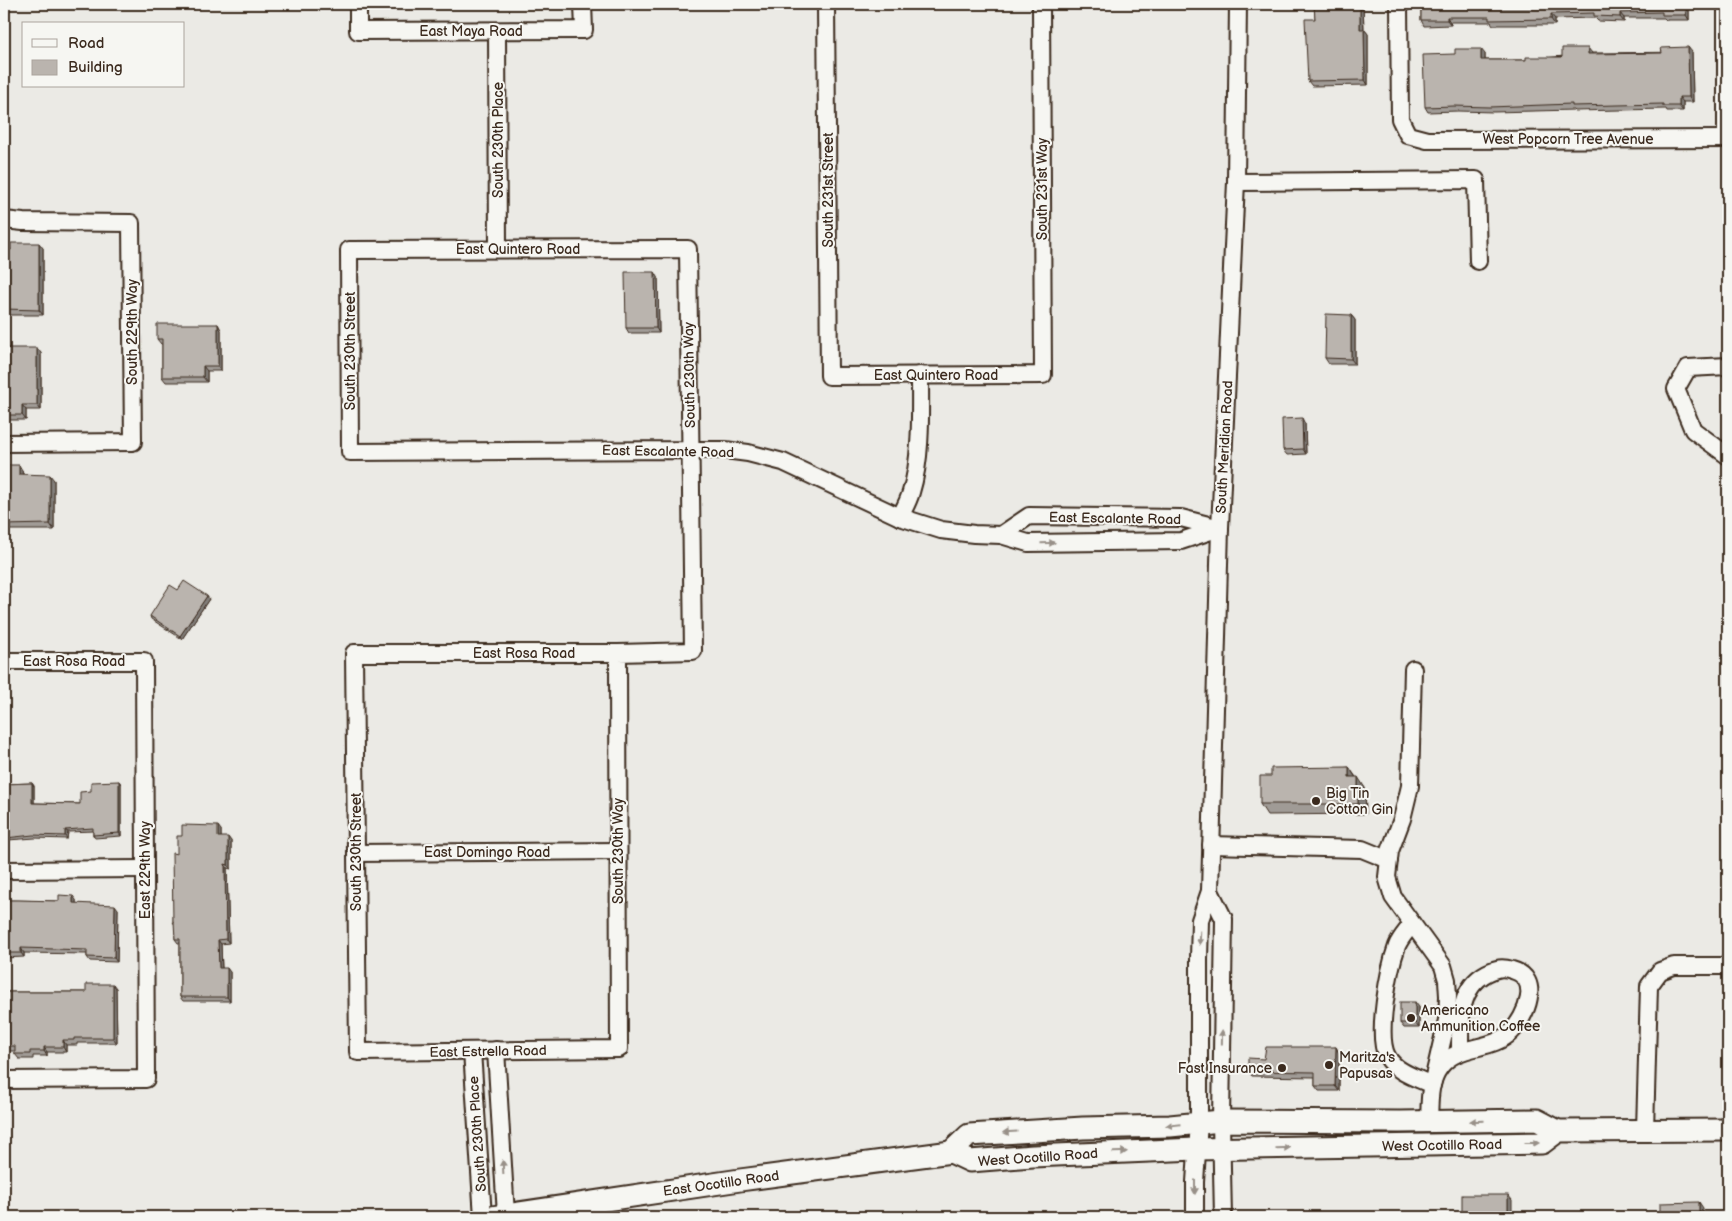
<svg xmlns="http://www.w3.org/2000/svg" width="1732" height="1221" font-family="'Balsamiq Sans',sans-serif">
<style>
.lines{fill:none;stroke-linecap:round;stroke-linejoin:round}
.minor-casing{stroke:#3b2a1e;stroke-width:20}
.major-casing{stroke:#3b2a1e;stroke-width:25}
.minor{stroke:#f6f6f2;stroke-width:16}
.major{stroke:#f6f6f2;stroke-width:21}
.wall{fill:#a09b96;stroke:#3b2a1e}
.shaded-wall{fill:#827e7a;stroke:#3b2a1e}
.building{fill:#bab4ae;stroke:#3b2a1e}
.oneway{fill:#989088}
.poi-dot{fill:#3b2a1e;stroke:#f6f6f2;stroke-width:2}
.labels{text-anchor:middle;stroke-width:4;stroke-linejoin:round;paint-order:stroke}
.street-label{font-size:14px;fill:#3b2a1e;stroke:#f6f6f2}
.poi-label{font-size:14px;fill:#3b2a1e;stroke:#f6f6f2;text-anchor:start}
</style>
<rect width="100%" height="100%" fill="#ebeae5"/>
<filter id="ink" filterUnits="userSpaceOnUse"><feTurbulence type="fractalNoise" baseFrequency=".02" numOctaves="2"/><feDisplacementMap in="SourceGraphic" scale="10" xChannelSelector="R" yChannelSelector="G"/><feConvolveMatrix kernelMatrix="1 2 1 2 8 2 1 2 1" color-interpolation-filters="sRGB"/></filter>
<g filter="url(#ink)">
<g class="lines">
<defs>
<g id="minor">
<polyline points="358,4 358,31 584,30 583,4"/>
<polyline points="826,4 829,376 1043,375 1041,4"/>
<polyline points="1399,4 1400,119 1408,135 1427,140 1728,139"/>
<polyline points="1726,4 1726,139"/>
<polyline points="497,31 498,249"/>
<polyline points="1236,182 1476,180 1478,261"/>
<polyline points="4,220 23,222 131,223 133,442 4,443"/>
<polyline points="1728,366 1688,368 1676,389 1693,430 1728,456"/>
<path d="M900 517C904 509 909 500 911 492 922 457 920 411 920 375"/>
<polyline points="1001,535 1029,516 1181,518 1220,528"/>
<polyline points="618,653 619,1049 358,1052 354,653 618,653 693,651 688,249 349,250 350,452 689,450 725,450 748,453 783,462 900,517 941,530 974,534 1001,535 1028,543 1181,541 1220,528"/>
<polyline points="4,661 144,661 146,1079 4,1080"/>
<polyline points="1211,845 1362,849 1389,860"/>
<polyline points="356,853 618,851"/>
<polyline points="4,870 144,869"/>
<polyline points="1210,891 1224,919 1221,1121 1223,1217"/>
<path d="M1412 924C1407 931 1400 938 1397 946 1389 968 1376 1036 1387 1056 1395 1072 1417 1078 1432 1085L1447 1020 1448 996 1447 980 1443 966 1393 897 1387 877 1390 851 1402 819 1410 786 1413 669"/>
<polyline points="496,1050 506,1215"/>
<polyline points="472,1051 483,1217"/>
<path d="M1429 1122C1430 1103 1428 1083 1440 1067 1458 1043 1491 1052 1511 1032 1526 1017 1543 978 1512 970 1502 967 1497 968 1487 973 1458 988 1460 1023 1460 1051"/>
<polyline points="1645,1130 1649,986 1660,971 1674,966 1728,966"/>
<polyline points="1195,1217 1195,1182 1199,1122 1199,959 1200,920 1210,891 1220,528 1236,182 1238,4"/>
</g>
<g id="major">
<polyline points="951,1152 969,1135 1083,1128 1170,1126 1221,1121 1400,1122 1537,1120 1558,1131 1728,1130"/>
<polyline points="951,1152 970,1161 1033,1156 1196,1149 1542,1143 1558,1131"/>
<polyline points="492,1217 740,1180 951,1152"/>
</g>
</defs>
<use href="#minor" class="minor-casing"/>
<use href="#major" class="major-casing"/>
<use href="#minor" class="minor"/>
<use href="#major" class="major"/>
</g>
<g class="wall">
<polygon points="1314,4 1367,4 1363,4 1364,29 1368,34 1368,85 1312,86 1308,81 1315,19"/>
<polygon points="1421,4 1689,4 1689,20 1666,20 1664,18 1624,18 1624,22 1598,21 1595,18 1555,19 1555,25 1493,25 1491,22 1450,22 1451,25 1424,26 1421,20"/>
<polygon points="1692,52 1693,102 1683,102 1683,111 1667,111 1666,109 1575,111 1574,110 1493,112 1458,111 1428,112 1425,107 1485,54 1485,60 1526,60 1592,53"/>
<polygon points="43,248 43,315 4,315 4,250"/>
<polygon points="658,277 659,333 629,333 626,328"/>
<polygon points="1351,315 1355,320 1355,364 1329,364 1325,358"/>
<polygon points="218,324 221,330 221,371 207,371 207,382 166,382 162,377 162,344 161,344 157,339"/>
<polygon points="4,348 41,353 41,410 26,410 26,420 4,420"/>
<polygon points="1305,424 1306,454 1287,455 1283,450"/>
<polygon points="4,465 22,470 23,474 54,480 54,530 5,530 4,529"/>
<polygon points="178,590 209,599 182,639 151,619 150,616"/>
<polygon points="1349,767 1356,777 1365,788 1366,814 1267,815 1260,804 1271,776"/>
<polygon points="119,781 121,784 121,836 95,838 93,835 93,831 68,832 67,839 35,838 8,840 6,838 4,838 4,784 32,783 34,786 34,803 80,804 91,791"/>
<polygon points="221,830 221,837 231,841 231,869 227,868 229,943 221,944 222,968 230,972 230,1001 183,1001 180,997 180,943 178,943 175,939 175,925 173,922 177,854 182,836"/>
<polygon points="4,900 59,901 76,900 76,904 118,909 117,962 90,961 87,957 87,954 24,953 24,957 4,958"/>
<polygon points="116,988 117,1043 77,1043 77,1045 66,1045 66,1052 47,1052 47,1056 33,1056 33,1059 19,1059 15,1054 15,1051 4,1051 4,992 86,992"/>
<polygon points="1419,1007 1419,1028 1404,1028 1400,1023"/>
<polygon points="1336,1047 1339,1053 1339,1091 1319,1091 1315,1086 1315,1077 1252,1076 1248,1071 1264,1059"/>
</g>
<g class="shaded-wall">
<polygon points="1360,4 1363,4 1364,34 1360,29"/>
<polygon points="1686,4 1689,4 1689,20 1686,15"/>
<polygon points="1620,13 1624,18 1624,22 1620,17"/>
<polygon points="1551,14 1555,19 1555,25 1551,19"/>
<polygon points="1447,17 1450,22 1451,25 1447,20"/>
<polygon points="1364,29 1368,34 1368,85 1365,80"/>
<polygon points="1688,47 1692,52 1693,102 1689,97"/>
<polygon points="1588,48 1592,53 1592,59 1588,54"/>
<polygon points="1481,49 1485,54 1485,66 1481,60"/>
<polygon points="1679,97 1683,102 1683,111 1679,106"/>
<polygon points="39,243 43,248 43,315 39,310"/>
<polygon points="655,272 658,277 659,333 656,328"/>
<polygon points="1351,315 1355,320 1355,364 1351,359"/>
<polygon points="218,324 221,330 221,371 218,366"/>
<polygon points="37,348 41,353 41,410 37,405"/>
<polygon points="203,366 207,371 207,382 203,377"/>
<polygon points="22,405 26,410 26,420 22,415"/>
<polygon points="1302,418 1305,424 1306,454 1303,449"/>
<polygon points="19,465 22,470 23,479 19,474"/>
<polygon points="50,475 54,480 54,530 50,524"/>
<polygon points="207,596 209,599 182,639 180,636"/>
<polygon points="1349,767 1356,778 1349,777"/>
<polygon points="1358,777 1365,788 1366,814 1358,804"/>
<polygon points="119,781 121,784 121,836 119,833"/>
<polygon points="32,783 34,786 34,806 32,803"/>
<polygon points="218,826 221,830 221,841 218,837"/>
<polygon points="65,830 68,832 67,839 65,836"/>
<polygon points="228,837 231,841 231,869 228,865"/>
<polygon points="225,864 227,868 229,943 226,939"/>
<polygon points="73,896 76,900 76,908 73,903"/>
<polygon points="115,905 118,909 117,962 114,958"/>
<polygon points="218,940 221,944 222,972 219,968"/>
<polygon points="21,948 24,953 24,957 21,953"/>
<polygon points="227,968 230,972 230,1001 227,997"/>
<polygon points="113,984 116,988 117,1043 113,1038"/>
<polygon points="1415,1002 1419,1007 1419,1028 1415,1023"/>
<polygon points="63,1040 66,1045 66,1052 63,1047"/>
<polygon points="44,1047 47,1052 47,1056 44,1051"/>
<polygon points="1336,1047 1339,1053 1339,1091 1335,1086"/>
<polygon points="1508,1195 1512,1200 1512,1217 1508,1217"/>
<polygon points="1699,1202 1703,1208 1703,1217 1699,1217"/>
</g>
<g class="building">
<polygon points="1314,4 1360,4 1360,29 1364,29 1365,80 1308,81 1305,19 1315,19"/>
<polygon points="1421,4 1686,4 1686,15 1662,15 1662,12 1620,13 1620,17 1594,16 1594,13 1551,14 1551,19 1489,20 1489,17 1447,17 1447,20 1421,20"/>
<polygon points="1688,47 1689,97 1679,97 1679,106 1663,106 1663,104 1572,106 1572,104 1489,107 1454,106 1425,107 1423,55 1455,54 1455,49 1481,49 1481,60 1526,60 1526,57 1562,57 1562,48 1588,48 1588,54 1662,53 1661,48"/>
<polygon points="11,243 39,243 39,310 4,309 4,250 11,250"/>
<polygon points="625,272 655,272 656,328 626,328"/>
<polygon points="1326,314 1351,315 1351,359 1325,358"/>
<polygon points="157,324 218,324 218,366 203,366 203,377 162,377 162,339 157,339"/>
<polygon points="4,348 37,348 37,405 22,405 22,415 4,415"/>
<polygon points="1302,418 1303,449 1283,450 1282,419"/>
<polygon points="4,465 19,465 19,474 50,475 50,524 4,525"/>
<polygon points="184,581 207,596 180,636 150,616 170,585 178,590"/>
<polygon points="1349,767 1349,777 1358,777 1358,804 1260,804 1260,776 1271,776 1271,768"/>
<polygon points="119,781 119,833 93,835 93,828 65,830 65,836 33,835 6,838 6,835 4,835 4,784 32,783 32,803 80,804 80,792 91,791 91,782"/>
<polygon points="182,825 218,826 218,837 228,837 228,865 225,864 226,939 218,940 219,968 227,968 227,997 180,997 180,939 175,939 174,922 173,922 172,853 177,854 177,836 182,836"/>
<polygon points="59,895 73,896 73,903 115,905 114,958 87,957 87,950 21,948 21,953 4,953 4,900 19,900 59,901"/>
<polygon points="86,984 113,984 113,1038 74,1038 74,1040 63,1040 63,1047 44,1047 44,1051 30,1051 30,1054 15,1054 15,1046 4,1046 4,992 86,992"/>
<rect x="1400" y="1002" width="15" height="21"/>
<polygon points="1266,1047 1336,1047 1335,1086 1315,1086 1315,1072 1248,1071 1248,1058 1264,1059"/>
<rect x="1462" y="1195" width="46" height="22"/>
<polygon points="1699,1202 1699,1217 1660,1217 1660,1203"/>
</g>
<defs><path id="oneway-solid" d="M-6-.8H1V-3.2L6.5 0L1 3.2V.8H-6Z" transform="scale(1.25)"/></defs>
<g class="oneway">
<use href="#oneway-solid" transform="translate(1048 543) rotate(-1)"/>
<use href="#oneway-solid" transform="translate(1200 938) rotate(92)"/>
<use href="#oneway-solid" transform="translate(1222 1037) rotate(-89)"/>
<use href="#oneway-solid" transform="translate(1477 1121) rotate(179)"/>
<use href="#oneway-solid" transform="translate(1173 1125) rotate(174)"/>
<use href="#oneway-solid" transform="translate(1010 1132) rotate(176)"/>
<use href="#oneway-solid" transform="translate(1532 1143)"/>
<use href="#oneway-solid" transform="translate(1283 1148) rotate(-1)"/>
<use href="#oneway-solid" transform="translate(1120 1152) rotate(-2)"/>
<use href="#oneway-solid" transform="translate(503 1167) rotate(-93)"/>
<use href="#oneway-solid" transform="translate(1195 1187) rotate(90)"/>
</g>
</g>
<g class="poi-dot">
<circle cx="1316" cy="801" r="5"/>
<circle cx="1411" cy="1018" r="5"/>
<circle cx="1329" cy="1065" r="5"/>
<circle cx="1282" cy="1068" r="5"/>
</g>
<g class="labels">
<g class="street-label">
<text x="471" y="36">East Maya Road</text>
<text x="1568" y="144">West Popcorn Tree Avenue</text>
<text transform="translate(498 140) rotate(-90)" y="5">South 230th Place</text>
<text transform="translate(1042 189) rotate(-90)" y="5">South 231st Way</text>
<text transform="translate(828 190) rotate(-90)" y="5">South 231st Street</text>
<text x="518" y="254">East Quintero Road</text>
<text transform="translate(132 332) rotate(-90)" y="5">South 229th Way</text>
<text transform="translate(350 351) rotate(-90)" y="5">South 230th Street</text>
<text transform="translate(689 375) rotate(-91)" y="5">South 230th Way</text>
<text x="936" y="380">East Quintero Road</text>
<text transform="translate(1224 447) rotate(-87)" y="5">South Meridian Road</text>
<text transform="translate(668 451) rotate(1)" y="5">East Escalante Road</text>
<text transform="translate(1115 518) rotate(1)" y="5">East Escalante Road</text>
<text x="524" y="658">East Rosa Road</text>
<text x="74" y="666">East Rosa Road</text>
<text transform="translate(618 851) rotate(-90)" y="5">South 230th Way</text>
<text transform="translate(356 852) rotate(-90)" y="5">South 230th Street</text>
<text x="487" y="857">East Domingo Road</text>
<text transform="translate(145 870) rotate(-90)" y="5">East 229th Way</text>
<text transform="translate(488 1051) rotate(-1)" y="5">East Estrella Road</text>
<text transform="translate(477 1134) rotate(-94)" y="5">South 230th Place</text>
<text transform="translate(1442 1145) rotate(-1)" y="5">West Ocotillo Road</text>
<text transform="translate(1038 1157) rotate(-4)" y="5">West Ocotillo Road</text>
<text transform="translate(721 1183) rotate(-8)" y="5">East Ocotillo Road</text>
</g>
<g class="poi-label">
<text x="1326" y="798">Big Tin<tspan x="1326" dy="16">Cotton Gin</tspan></text>
<text x="1421" y="1015">Americano<tspan x="1421" dy="16">Ammunition Coffee</tspan></text>
<text x="1339" y="1062">Maritza's<tspan x="1339" dy="16">Papusas</tspan></text>
<text x="1272" y="1073" text-anchor="end">Fast Insurance</text>
</g>
</g>
<rect width="1732" height="1221" fill="none" stroke="#f6f6f2" stroke-width="20"/>
<rect x="10" y="10" width="1712" height="1201" fill="none" stroke="#3b2a1e" stroke-width="2" filter="url(#ink)"/>
<rect x="22" y="22" width="162" height="65" fill="#f6f6f2" stroke="#aba49d"/>
<rect x="32" y="39" width="25" height="8" fill="#f6f6f2" stroke="#aba49d"/>
<text x="68" y="48" font-size="15" fill="#3b2a1e">Road</text>
<rect x="32" y="60" width="25" height="15" fill="#bab4ae" stroke="#aba49d"/>
<text x="68" y="72" font-size="15" fill="#3b2a1e">Building</text>
</svg>
